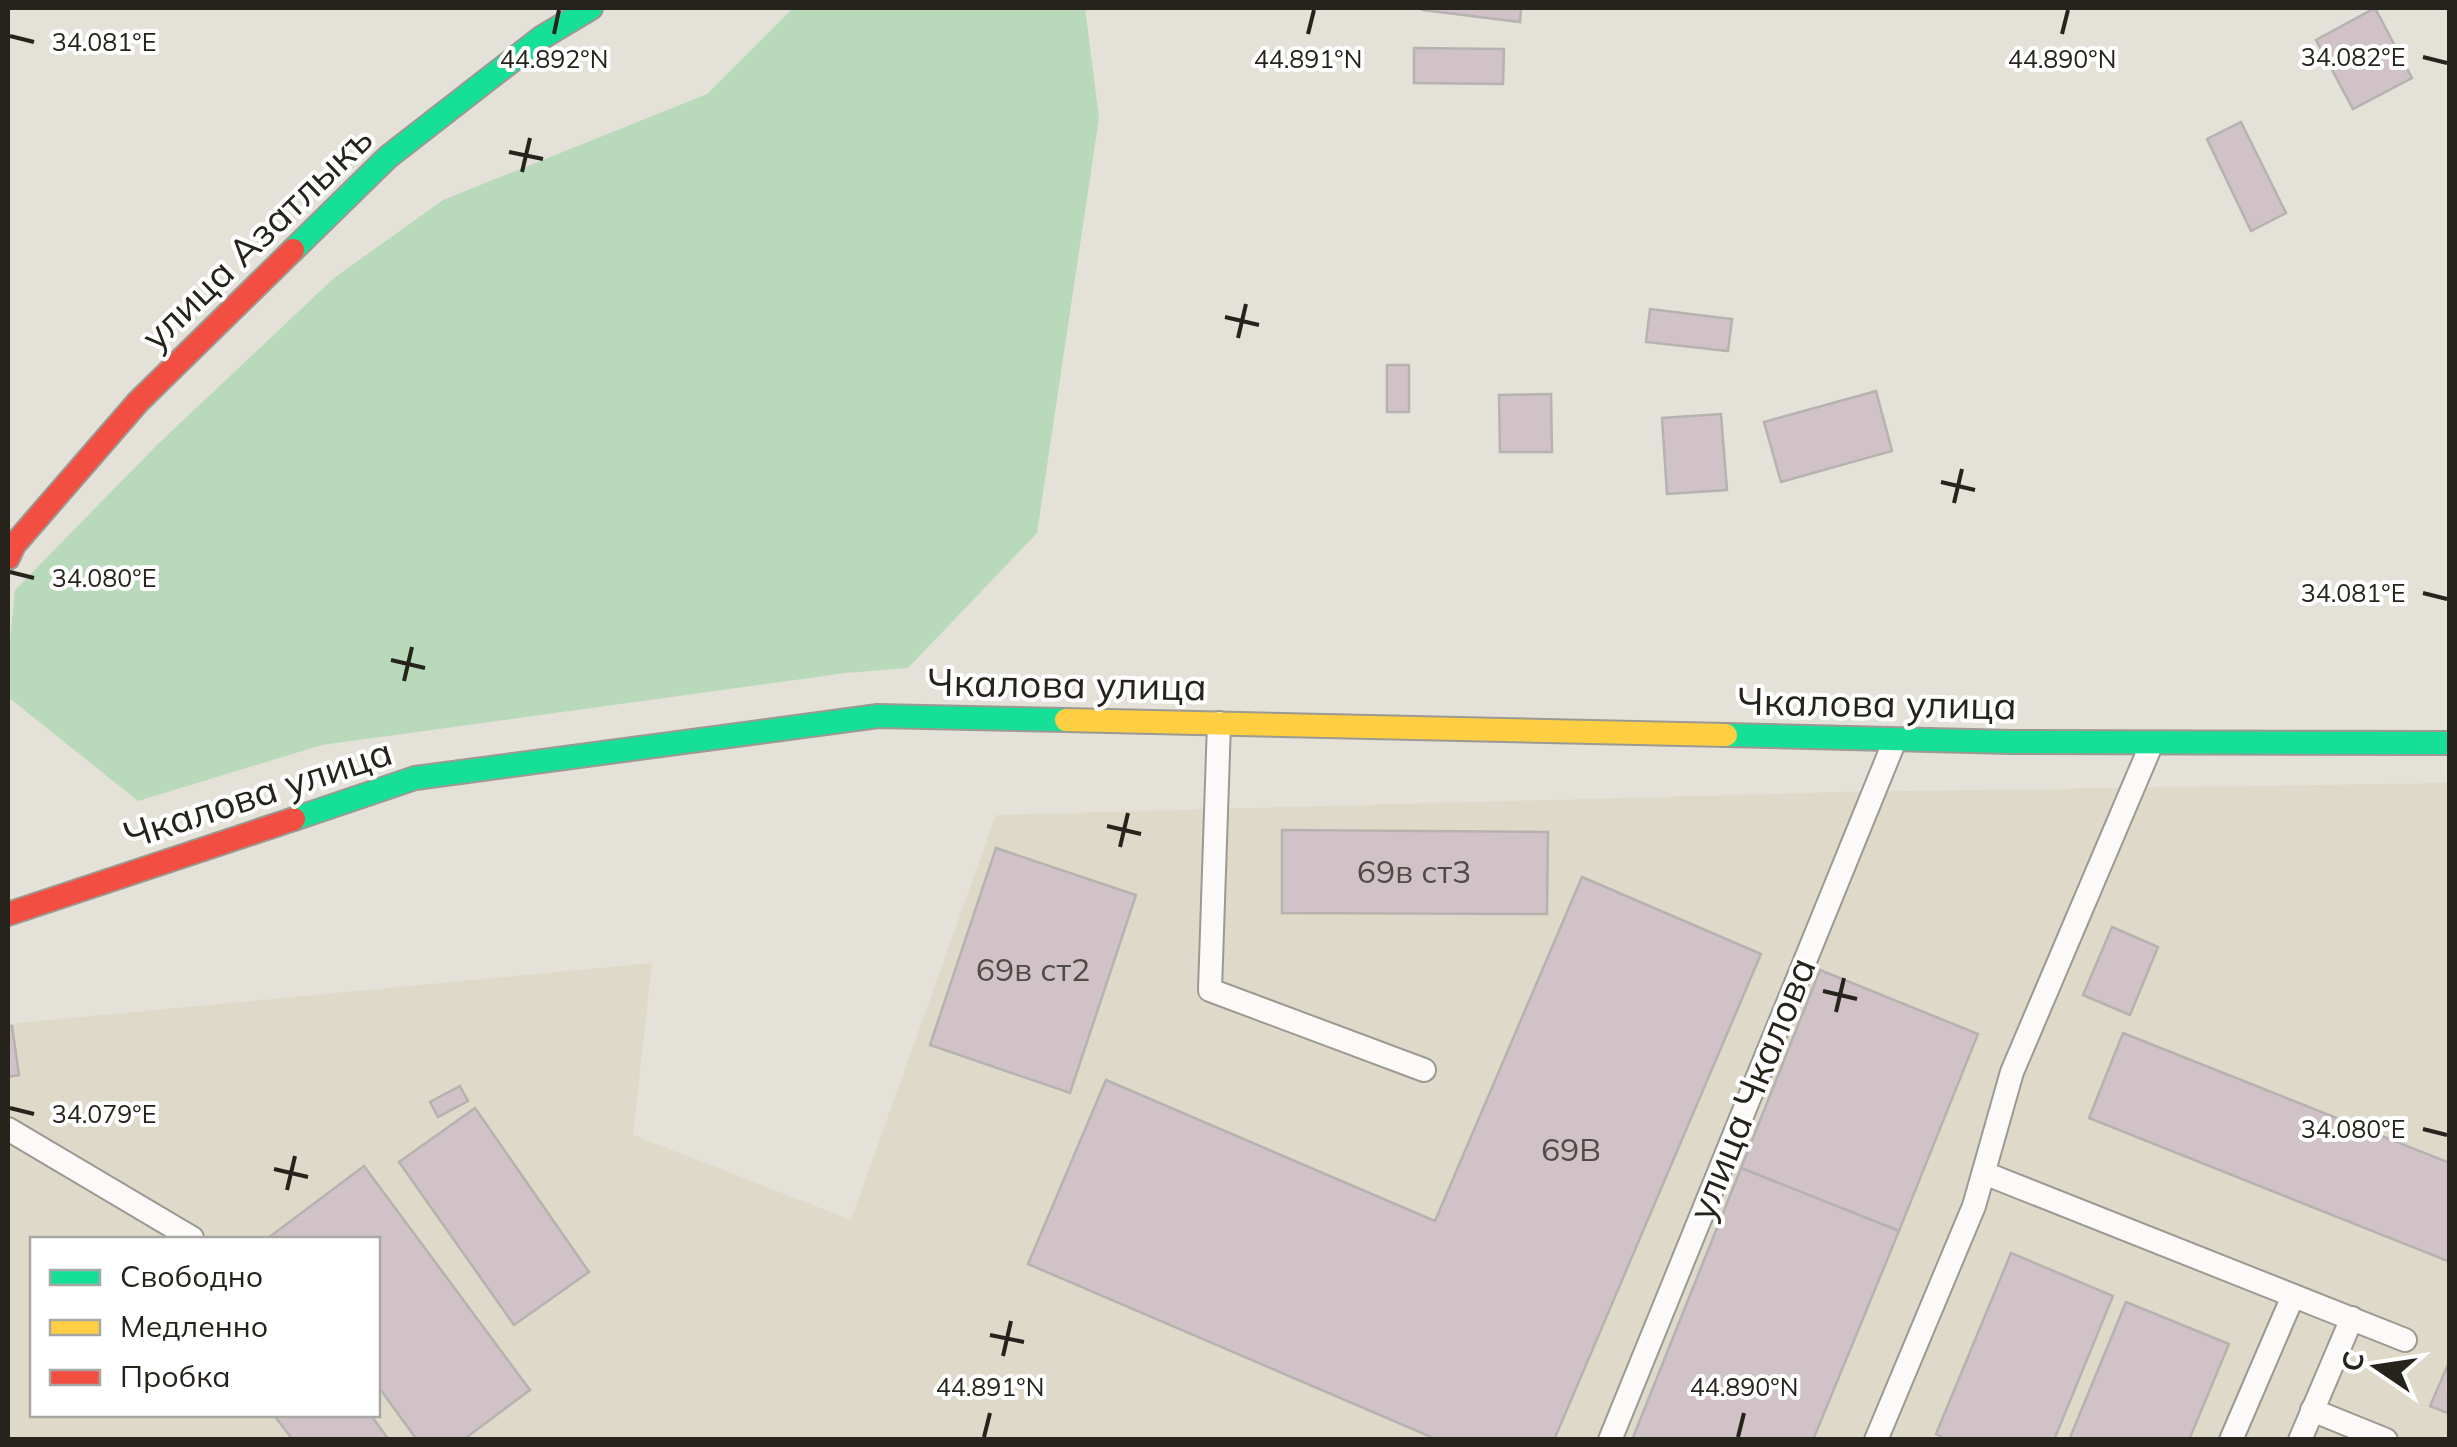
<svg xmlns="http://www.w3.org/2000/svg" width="2457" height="1447" font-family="Mulish,sans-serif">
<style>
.built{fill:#ded9c8;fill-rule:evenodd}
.green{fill:#b9daba}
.building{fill:#d0c2c6;stroke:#b6b2b0;stroke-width:2.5}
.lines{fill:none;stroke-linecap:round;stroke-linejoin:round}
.lane-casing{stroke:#9b9992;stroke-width:26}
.fast-casing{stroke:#9b9992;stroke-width:26}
.slow-casing{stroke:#9b9992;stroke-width:26}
.jam-casing{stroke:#9b9992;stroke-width:26}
.lane{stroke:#fbfaf9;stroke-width:22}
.fast{stroke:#16e098;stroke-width:22}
.slow{stroke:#ffcf43;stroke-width:22}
.jam{stroke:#f24e42;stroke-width:22}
.ticks{fill:none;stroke:#25231c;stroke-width:4}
.labels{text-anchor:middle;stroke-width:8;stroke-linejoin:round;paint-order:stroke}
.number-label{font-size:32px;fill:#504b46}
.street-label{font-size:38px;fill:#25231c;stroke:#fff}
.ticks-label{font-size:25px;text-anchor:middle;fill:#25231c;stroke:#fff;stroke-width:8;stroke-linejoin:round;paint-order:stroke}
</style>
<rect width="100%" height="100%" fill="#e4e1d8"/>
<path class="built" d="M2449 783V1439L8 1440V1024L652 963 633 1135 851 1220 996 815 1841 792ZM32 1240H378V1414H32Z"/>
<polygon class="green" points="793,8 1085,8 1099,118 1037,533 908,668 846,673 322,745 138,801 8,697 8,663 15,590 157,445 334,278 443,200 707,94"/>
<g class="building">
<polygon points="1422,8 1521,8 1520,22 1422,10"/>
<polygon points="2375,8 2412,78 2353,109 2316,40"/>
<polygon points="1414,48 1504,49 1503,84 1414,83"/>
<polygon points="2241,122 2286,213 2251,231 2207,139"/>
<polygon points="1650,309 1732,319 1728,351 1646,342"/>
<rect x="1387" y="365" width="22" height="47"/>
<polygon points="1876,391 1892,451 1781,482 1764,422"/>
<polygon points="1551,394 1552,452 1500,452 1499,395"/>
<polygon points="1721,414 1727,490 1667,494 1662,418"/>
<polygon points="1282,830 1548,832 1547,914 1282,913"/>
<polygon points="996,848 1136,895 1070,1093 930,1045"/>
<polygon points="1582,877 1761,954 1554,1440 1438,1440 1028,1264 1106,1080 1435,1221"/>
<polygon points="2112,927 2158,947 2130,1015 2083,995"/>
<polygon points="1820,970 1978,1034 1899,1231 1741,1168"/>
<polygon points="12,1026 19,1075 8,1077 8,1027"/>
<polygon points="2123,1033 2450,1163 2450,1262 2089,1118"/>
<polygon points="460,1086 468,1101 438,1117 430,1102"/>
<polygon points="475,1108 589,1272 514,1325 399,1162"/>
<polygon points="364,1166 530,1390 463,1440 417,1440 378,1386 378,1240 268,1238"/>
<polygon points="1741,1168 1899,1231 1813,1440 1632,1440"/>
<polygon points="2011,1253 2113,1296 2054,1440 1948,1440 1936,1434"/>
<polygon points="2126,1302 2229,1344 2189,1440 2069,1440"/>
<polygon points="2450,1360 2450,1414 2430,1406"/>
<polygon points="273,1414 370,1414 389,1440 293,1440"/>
</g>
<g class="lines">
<defs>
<g id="lane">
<polyline points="1219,723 1210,990 1424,1070"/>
<polyline points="8,1129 192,1238"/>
<polyline points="1984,1173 2405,1340"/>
<polyline points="2312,1410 2386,1440"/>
<polyline points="1610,1440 1895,740"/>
<polyline points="1876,1440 1974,1206 2012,1072 2152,743"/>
<polyline points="2231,1440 2293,1296"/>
<polyline points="2300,1440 2352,1318"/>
</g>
<g id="fast">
<polyline points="293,250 388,157 541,38 591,8"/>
<polyline points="1726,735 2011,742 2450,743"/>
<polyline points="294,819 415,778 878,716 1066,720"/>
</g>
<polyline id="slow" points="1066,720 1726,735"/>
<g id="jam">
<polyline points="8,558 14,545 138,402 293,250"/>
<polyline points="8,914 294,819"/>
</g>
</defs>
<use href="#lane" class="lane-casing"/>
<use href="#fast" class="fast-casing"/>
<use href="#slow" class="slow-casing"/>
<use href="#jam" class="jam-casing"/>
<use href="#lane" class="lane"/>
<use href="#fast" class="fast"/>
<use href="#slow" class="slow"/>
<use href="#jam" class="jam"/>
</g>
<path class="ticks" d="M554 34 559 10M1308 34 1314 10M2062 34 2068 10M10 36 34 42M2423 57 2447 63M509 152 543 159M522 172 530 138M1225 317 1259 325M1238 338 1246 304M1941 482 1975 490M1954 503 1962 469M10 572 34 578M2423 593 2447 599M391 660 425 668M404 681 412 647M1107 826 1141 834M1120 847 1128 813M1823 991 1857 999M1836 1012 1844 978M10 1108 34 1114M2423 1129 2447 1135M274 1169 308 1177M287 1190 295 1156M990 1335 1024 1342M1003 1356 1011 1321M984 1437 990 1413M1738 1437 1744 1413"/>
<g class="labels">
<g class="number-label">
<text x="1414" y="883">69в ст3</text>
<text x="1033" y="981">69в ст2</text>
<text x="1571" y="1161">69В</text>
</g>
<g class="street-label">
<text transform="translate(257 238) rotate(-44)" y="13">улица Азатлыкъ</text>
<text transform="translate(1067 685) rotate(1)" y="13">Чкалова улица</text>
<text transform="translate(1877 704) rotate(1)" y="13">Чкалова улица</text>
<text transform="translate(258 794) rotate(-18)" y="13">Чкалова улица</text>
<text transform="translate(1752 1089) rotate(-68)" y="13">улица Чкалова</text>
</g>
</g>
<g class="ticks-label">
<text x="104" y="51">34.081°E</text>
<text x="2353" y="66">34.082°E</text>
<text x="554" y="68">44.892°N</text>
<text x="1308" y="68">44.891°N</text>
<text x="2062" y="68">44.890°N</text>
<text x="104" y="587">34.080°E</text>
<text x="2353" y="602">34.081°E</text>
<text x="104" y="1123">34.079°E</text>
<text x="2353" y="1138">34.080°E</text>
<text x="990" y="1396">44.891°N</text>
<text x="1744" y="1396">44.890°N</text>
</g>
<rect width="2457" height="1447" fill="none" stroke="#25231c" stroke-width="20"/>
<rect x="30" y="1237" width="350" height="180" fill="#ffffff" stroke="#a8a7a4" stroke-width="2.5"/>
<rect x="50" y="1270" width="50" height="15" fill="#16e098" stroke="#a8a7a4" stroke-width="2.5"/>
<text x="120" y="1287" font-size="30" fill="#25231c">Свободно</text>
<rect x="50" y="1320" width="50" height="15" fill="#ffcf43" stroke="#a8a7a4" stroke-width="2.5"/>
<text x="120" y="1337" font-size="30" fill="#25231c">Медленно</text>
<rect x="50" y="1370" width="50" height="15" fill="#f24e42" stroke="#a8a7a4" stroke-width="2.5"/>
<text x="120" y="1387" font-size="30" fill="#25231c">Пробка</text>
<g transform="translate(2377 1367) rotate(283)" stroke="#ffffff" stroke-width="8" paint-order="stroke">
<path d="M0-8L18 38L0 25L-18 38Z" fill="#25231c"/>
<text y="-15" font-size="28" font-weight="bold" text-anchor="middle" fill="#25231c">С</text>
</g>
</svg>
